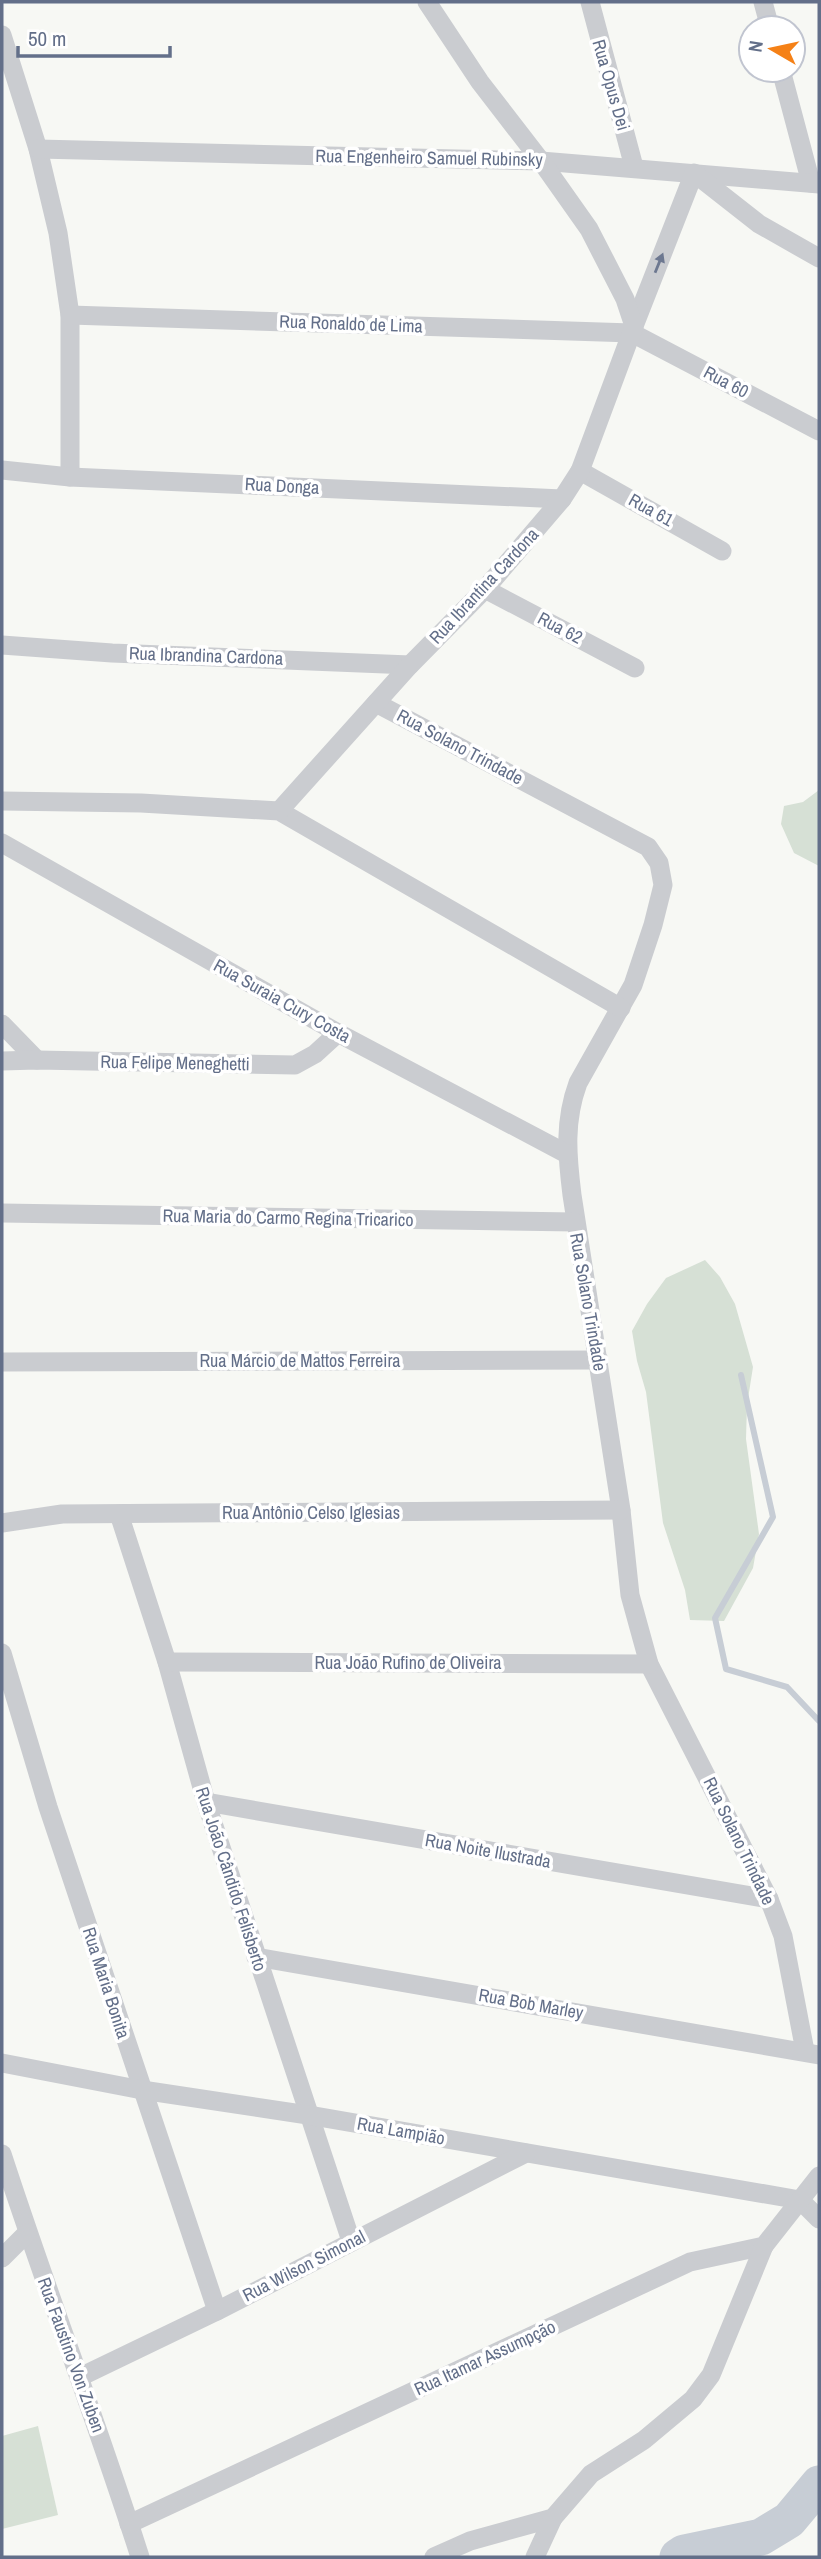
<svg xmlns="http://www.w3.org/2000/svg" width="821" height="2559" font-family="'Archivo Narrow',sans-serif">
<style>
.green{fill:#d6e0d5}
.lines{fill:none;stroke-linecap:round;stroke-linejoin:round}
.stream{stroke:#c7cdd5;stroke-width:6}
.river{stroke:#c7cdd5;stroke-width:37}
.minor{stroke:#caccd0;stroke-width:19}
.oneway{fill:#6d7890}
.labels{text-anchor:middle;stroke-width:7;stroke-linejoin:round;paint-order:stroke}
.street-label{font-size:18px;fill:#636f89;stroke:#fff}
</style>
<rect width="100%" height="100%" fill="#f7f8f4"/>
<g class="green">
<polygon points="819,790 819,866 794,853 781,824 784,806 803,802"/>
<polygon points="705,1260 720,1277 735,1304 753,1367 747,1405 746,1439 759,1534 753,1568 724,1621 690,1620 685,1590 663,1523 646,1392 637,1361 632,1331 647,1304 666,1278"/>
<polygon points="38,2426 58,2515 2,2529 2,2436"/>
</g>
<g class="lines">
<polyline class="stream" points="741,1375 773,1517 715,1618 726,1669 787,1687 819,1721"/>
<polyline class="river" points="678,2557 684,2553 761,2537 789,2520 819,2484"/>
<g class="minor">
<polyline points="590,2 634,167"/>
<polyline points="763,2 770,28"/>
<polyline points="2,35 38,149 58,233 70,315 70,477"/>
<polyline points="781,70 811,183"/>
<polyline points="38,149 541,161 819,184"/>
<polyline points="70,315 632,333 819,431"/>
<polyline points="634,326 694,173 759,224 819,258"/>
<polyline points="2,470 70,477 562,499"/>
<polyline points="580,471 722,551"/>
<polyline points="485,589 635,668"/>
<polyline points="2,645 112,653 410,665"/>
<path d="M376 703 648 847 659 863 663 885 653 925 633 985 578 1083C564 1121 567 1155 572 1195L621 1510 630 1595 649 1664 769 1899 783 1936 805 2051"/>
<polyline points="2,801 141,803 279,811 621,1008"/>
<polyline points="279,811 410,665 485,589 562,499 580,471 634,326 625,299 589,229 541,161 480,82 427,2"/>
<polyline points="2,843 338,1033 567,1154"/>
<polyline points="2,1024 37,1060"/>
<polyline points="2,1061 37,1060 295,1065 315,1054 338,1033"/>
<polyline points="2,1213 575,1222"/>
<polyline points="2,1362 599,1360"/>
<polyline points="119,1514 167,1662 206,1802 351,2241"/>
<polyline points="2,1523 62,1514 621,1510"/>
<polyline points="2,1653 48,1807 217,2311"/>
<polyline points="167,1662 649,1664"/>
<polyline points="206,1802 769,1899"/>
<polyline points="256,1957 819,2055"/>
<polyline points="2,2063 142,2090 308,2115 800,2200 819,2219"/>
<path d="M2 2154C46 2289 97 2422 140 2557"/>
<polyline points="2,2258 27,2233"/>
<polyline points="80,2377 217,2311 526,2153"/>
<polyline points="129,2524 690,2262 764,2246 819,2176"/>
<polyline points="434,2557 470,2541 553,2518 591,2474 644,2440 693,2399 711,2375 764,2246"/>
<polyline points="535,2557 553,2518"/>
</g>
</g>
<defs><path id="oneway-solid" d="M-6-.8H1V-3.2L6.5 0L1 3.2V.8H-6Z" transform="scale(1.75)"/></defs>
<use class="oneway" href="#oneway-solid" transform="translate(659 263) rotate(-68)"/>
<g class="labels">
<g class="street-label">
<text transform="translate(611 85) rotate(74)" y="6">Rua Opus Dei</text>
<text transform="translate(429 158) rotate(1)" y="6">Rua Engenheiro Samuel Rubinsky</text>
<text transform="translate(351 324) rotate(2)" y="6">Rua Ronaldo de Lima</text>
<text transform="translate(726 382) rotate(28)" y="6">Rua 60</text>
<text transform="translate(282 486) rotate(3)" y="6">Rua Donga</text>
<text transform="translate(651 510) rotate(29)" y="6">Rua 61</text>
<text transform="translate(484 586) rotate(-47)" y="6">Rua Ibrantina Cardona</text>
<text transform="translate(560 628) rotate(28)" y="6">Rua 62</text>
<text transform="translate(206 656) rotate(2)" y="6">Rua Ibrandina Cardona</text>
<text transform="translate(460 747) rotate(28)" y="6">Rua Solano Trindade</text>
<text transform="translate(282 1001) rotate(29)" y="6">Rua Suraia Cury Costa</text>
<text transform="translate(175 1063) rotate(1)" y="6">Rua Felipe Meneghetti</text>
<text transform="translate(288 1218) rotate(1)" y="6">Rua Maria do Carmo Regina Tricarico</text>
<text transform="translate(588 1302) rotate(80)" y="6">Rua Solano Trindade</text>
<text x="300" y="1367">Rua Márcio de Mattos Ferreira</text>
<text x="311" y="1519">Rua Antônio Celso Iglesias</text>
<text x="408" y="1669">Rua João Rufino de Oliveira</text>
<text transform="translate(739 1841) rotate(64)" y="6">Rua Solano Trindade</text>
<text transform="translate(488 1851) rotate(10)" y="6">Rua Noite Ilustrada</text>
<text transform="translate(231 1879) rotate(72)" y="6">Rua João Cândido Felisberto</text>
<text transform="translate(106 1983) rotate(72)" y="6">Rua Maria Bonita</text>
<text transform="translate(531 2004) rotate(10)" y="6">Rua Bob Marley</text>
<text transform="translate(401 2131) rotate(10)" y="6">Rua Lampião</text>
<text transform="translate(304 2266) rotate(-27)" y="6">Rua Wilson Simonal</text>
<text transform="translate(71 2355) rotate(70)" y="6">Rua Faustino Von Zuben</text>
<text transform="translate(485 2358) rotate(-25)" y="6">Rua Itamar Assumpção</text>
</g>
</g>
<rect width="821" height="2559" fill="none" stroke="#636f89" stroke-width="7"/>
<g transform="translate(772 49) rotate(279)"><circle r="33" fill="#ffffff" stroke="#c1c5d0" stroke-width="2"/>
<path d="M0-5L12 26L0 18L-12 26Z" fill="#f58117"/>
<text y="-10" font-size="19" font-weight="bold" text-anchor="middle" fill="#636f89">N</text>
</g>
<path d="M18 46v10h152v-10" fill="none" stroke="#636f89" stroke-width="3.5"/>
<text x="28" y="46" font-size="21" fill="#636f89" stroke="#ffffff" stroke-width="5" paint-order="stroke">50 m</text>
</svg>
